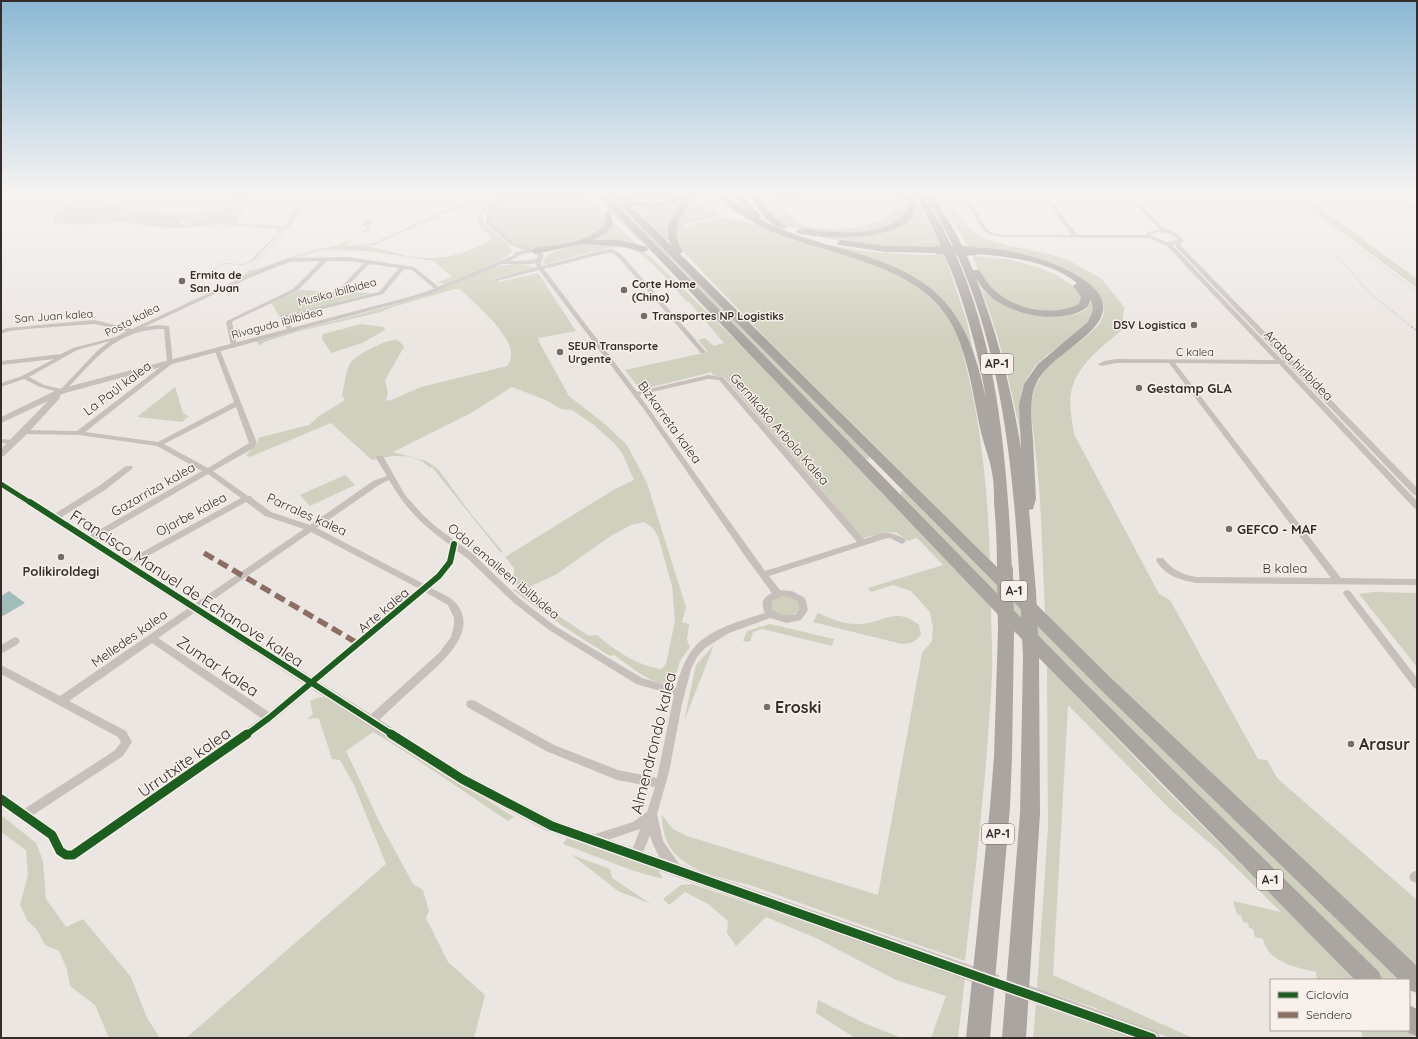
<svg xmlns="http://www.w3.org/2000/svg" width="1418" height="1039" font-family="Quicksand,sans-serif">
<style>
.green{fill:#cfd0bd}
.water{fill:#a0bdb9}
.lines{fill:none;stroke-linecap:round;stroke-linejoin:round}
.tertiary-tunnel{stroke:#c8c1bd;stroke-width:15;stroke-dasharray:15 8;stroke-linecap:butt}
.minor{fill:#c6bfbb;fill-rule:evenodd}
.tertiary{fill:#c6bfbb;fill-rule:evenodd}
.motorway{fill:#aba5a1;fill-rule:evenodd}
.rail-far1{stroke:#aea8a5;stroke-width:1.5;stroke-dasharray:0.5 2;stroke-linecap:butt}
.rail{stroke:#aea8a5;stroke-width:2;stroke-dasharray:1 2.5;stroke-linecap:butt}
.motorway-bridge-far1{stroke:#aba5a1;stroke-width:9}
.motorway-bridge{stroke:#aba5a1;stroke-width:16}
.quiet{stroke:#8d6e63;stroke-width:5.5;stroke-dasharray:11 5.5;stroke-linecap:butt}
.cycleway-far2-casing{stroke:#f8f0ea;stroke-width:7}
.cycleway-far1-casing{stroke:#f8f0ea;stroke-width:9}
.cycleway-casing{stroke:#f8f0ea;stroke-width:12}
.cycleway-far2{stroke:#1b5e20;stroke-width:5}
.cycleway-far1{stroke:#1b5e20;stroke-width:6}
.cycleway{stroke:#1b5e20;stroke-width:9}
.poi-dot{fill:#766d6a;stroke:#f8f0ea;stroke-width:1.5}
.labels{text-anchor:middle;stroke-width:3;stroke-linejoin:round;paint-order:stroke}
.far-poi-label{font-size:11px;font-weight:bold;fill:#362c2a;stroke:#f8f0ea;text-anchor:start}
.far-street-label{font-size:11px;fill:#362c2a;stroke:#f8f0ea}
.shield{fill:#f8f0ea;stroke:#706764;stroke-width:1}
.shield-label{font-size:12px;font-weight:bold;fill:#362c2a}
.street-label{font-size:13px;fill:#362c2a;stroke:#f8f0ea}
.poi-label{font-size:13px;font-weight:bold;fill:#362c2a;stroke:#f8f0ea;text-anchor:start}
.near-street-label{font-size:16px;fill:#362c2a;stroke:#f8f0ea}
.near-poi-label{font-size:16px;font-weight:bold;fill:#362c2a;stroke:#f8f0ea;text-anchor:start}
</style>
<rect width="100%" height="100%" fill="#ece6e2"/>
<g class="green">
<path d="M52 194C74 194 101 195 119 207 152 212 206 227 227 194L226 200 211 212 180 222C183 227 191 225 195 225L185 224 184 222C201 217 224 213 230 194H265L266 197 256 200 243 210 236 223 279 226 285 225C290 215 299 206 296 194H304L306 202 314 194H318L251 269 254 270 310 251 339 245 357 237 367 228V226H362L364 220H370L378 197 373 196 376 194H383C374 202 370 217 370 229L346 244 345 246 369 244 378 241 432 216 486 194H496L446 213 374 245 319 250 287 260 240 280 238 279 251 269 285 229 224 224H197L228 225 281 229V231L254 261 243 265 223 264 206 275 181 276 205 275 223 263 242 264 249 262 279 232 276 229 218 225 183 228 156 227 123 222 79 225 55 223 53 220 58 208 78 198 70 195Z"/>
<path d="M502 194H507C451 222 510 234 512 252L499 261 446 283H436L452 277 434 261 368 251 334 250 316 252 297 258C317 250 348 245 370 247 385 249 399 255 414 257 442 261 466 254 490 240L492 238 478 224 476 217 486 203Z"/>
<path d="M516 194H586L604 213 607 223C595 243 541 254 520 246 509 242 498 229 491 219 495 205 502 200 516 194Z"/>
<polygon points="592,194 597,194 641,240 639,241"/>
<polygon points="604,194 613,194 871,455 869,459 863,459"/>
<path d="M624 194H675L674 198C658 206 640 205 624 194Z"/>
<path d="M684 194H696L702 203 720 216 686 224 684 228C693 224 715 217 725 218 751 221 786 235 812 243 855 257 906 271 938 305 958 326 964 356 970 383 983 441 988 500 990 560L763 335 679 247 675 238Z"/>
<path d="M766 194H795L809 198 829 194 810 199 835 194 783 206V209C789 215 795 221 803 225 822 233 892 231 896 203 896 201 895 197 895 194H905L908 207 907 213C901 218 895 224 887 226 862 235 796 237 776 219 768 211 774 203 766 194Z"/>
<path d="M913 194 932 229 940 245 938 246 939 248C897 248 854 246 813 235L869 234 909 218Z"/>
<path d="M935 194H946L967 226 984 238 997 243 1049 254 1068 260 1102 279 1124 307 1122 330C1103 346 1079 363 1072 388 1068 402 1072 420 1074 434L1159 594 1170 600 1258 759 1267 760 1277 778 1417 900V969L1187 753 1045 613C1043 571 1042 528 1039 486 1037 467 1035 448 1033 429 1032 420 1030 410 1031 402 1041 355 1074 354 1099 324 1105 315 1106 307 1101 299 1080 259 1009 254 970 249Z"/>
<polygon points="1291,194 1300,194 1417,279 1417,288"/>
<polygon points="679,198 682,201 670,241 665,239 629,202 648,206"/>
<polygon points="613,222 638,245 585,242"/>
<path d="M593 243H608L642 251 653 259 770 374 991 606C991 630 993 653 992 676 987 772 976 867 965 961 895 937 825 912 756 887 732 879 702 876 682 860 667 849 662 832 662 815L673 829 687 836 878 895 922 653 932 641 933 628 930 612 911 591 893 585 871 592 868 588 943 565 917 538 908 541 897 533 889 532 863 538 724 377 713 375 712 372 644 389 639 388 625 370 708 352 698 340 705 338 714 346 724 343 689 302H687C672 286 649 254 628 248 612 244 565 259 547 264L543 263C544 249 582 245 593 243Z"/>
<path d="M830 245C868 253 906 255 945 255L967 322 976 365 959 321 943 302 926 286Z"/>
<polygon points="973,256 1006,259 1038,267 1056,275 1077,288 1083,300 1080,304 1055,313 1028,310 996,295 978,270"/>
<path d="M519 264 528 265 533 268 494 278 499 282 538 273 576 331 538 338 539 342 569 396 606 425 627 445 647 483 686 607 682 622 689 624 687 640 690 647 680 661 673 684C653 687 630 666 614 655L610 656C576 635 544 614 513 590L521 588 551 611 589 636 597 635C614 650 638 666 661 669L666 664 675 621 672 586 658 536 653 528 644 522 631 525 609 537 557 574 529 587 514 584V568L505 557 615 489 634 480 622 453 614 443 594 425 572 410 561 409 546 400 512 387 471 413 393 452 426 461 438 469 471 514 503 552 501 553 432 467 430 468C416 452 390 455 372 460L331 423 250 457 246 455 258 443V438L309 425 319 416 345 400 342 395C345 385 345 371 351 362 356 355 387 339 395 340 399 340 402 344 404 347L385 380 388 393 386 399 389 401 421 387 507 366C510 362 512 357 511 352 510 333 474 303 460 289H455L393 307 381 312 296 332 264 342 259 346 257 341C313 326 371 313 427 294 458 283 485 265 519 264Z"/>
<path d="M981 289C991 297 1001 305 1013 309 1030 316 1069 321 1085 310 1087 308 1089 304 1090 302L1088 293 1093 301 1095 308 1088 325 1047 355 1035 366 1027 378 1022 389 1020 406 1021 436C1010 386 1001 338 981 289Z"/>
<polygon points="300,290 373,293 280,317 271,303"/>
<polygon points="361,324 384,327 385,330 362,343 331,353 322,338 323,334"/>
<polygon points="175,387 183,413 189,416 182,422 137,417"/>
<polygon points="345,475 355,485 310,506 300,495"/>
<polygon points="901,491 907,491 1405,980 1380,980 900,498"/>
<polygon points="1374,592 1417,593 1417,667 1359,594"/>
<polygon points="783,595 793,597 799,603 799,610 793,616 779,616 770,607 771,600"/>
<path d="M818 613C831 619 846 625 860 624 883 623 896 606 919 625L921 634C917 641 910 644 902 644L813 622Z"/>
<polygon points="770,624 834,639 832,646 762,629 753,632 750,642 743,641 747,631"/>
<polygon points="714,645 684,721 696,665"/>
<path d="M1047 666 1164 788 1357 980H1317L1316 972C1296 967 1268 963 1263 939L1255 937 1253 929 1249 928 1248 923 1243 922 1241 915 1237 914 1233 901 1281 912 1219 851 1171 810 1068 705 1053 975 1193 1038H1170L1095 1008 1037 988 1048 829Z"/>
<polygon points="320,697 327,698 514,817 508,821 404,751 373,732 346,751 379,821 413,884 423,890 429,911 426,918 448,962 485,995 474,1038 186,1038 386,864 354,785 340,760 332,759 319,719 315,718 307,719 313,714 310,701"/>
<polygon points="1,815 36,843 43,861 46,899 66,927 83,919 131,977 147,1018 160,1038 109,1038 95,1005 70,986 67,969 59,951 45,945 37,930 27,920 20,905 28,875 26,850 1,832"/>
<polygon points="567,838 658,869 663,879 634,871 563,844"/>
<polygon points="572,855 610,869 612,878 651,904 618,891"/>
<polygon points="692,884 965,978 958,1038 931,1038 946,996 896,980 818,939 766,917 736,946 727,933 728,921 708,904 685,892 669,905 663,899 681,885"/>
<polygon points="818,1000 864,1023 902,1038 855,1038 816,1013"/>
<polygon points="1036,1004 1128,1038 1033,1038"/>
<polygon points="1361,1030 1407,1030 1415,1038 1363,1038"/>
</g>
<polygon class="water" points="9,591 25,603 3,616 1,614 1,596"/>
<g class="lines">
<polyline class="tertiary-tunnel" points="961,970 1037,996"/>
<g class="minor">
<path d="M962 194H966L987 229 993 233 1004 235H1072L1041 194H1046L1077 235H1147V232L1160 230 1126 194H1131L1162 227 1179 235 1184 241 1181 243V246L1417 488V495H1414L1176 247 1175 244 1172 245 1282 360 1285 361V363L1417 501V509L1414 508 1279 364 1175 363 1341 578 1417 579V585L1197 583C1180 580 1165 576 1156 560L1157 558H1163C1172 570 1183 575 1197 577L1331 578 1169 363H1117L1101 366 1098 364 1104 361 1117 359 1275 360 1167 246 1148 238 1004 237 990 235 983 231ZM1157 232C1165 233 1174 233 1178 240L1166 242 1151 236V234Z"/>
<polygon points="1391,194 1397,194 1417,207 1417,210"/>
<polygon points="1407,194 1413,194 1417,197 1417,200"/>
<path d="M613 249 622 255 706 352 705 353H701L618 257 612 253 603 254 544 269 637 392 708 375 723 377 864 539C883 533 886 529 905 539L906 541 902 544 890 538 884 539 769 576 780 590 792 591 805 598 808 610 801 620 787 623 770 618 729 633 705 648 697 657 691 669 682 704 669 772 657 814 663 841 682 868 680 872 676 874C664 869 653 847 650 835L640 860 636 862 632 860 630 856 640 829 593 845 589 844 587 840 589 836 633 822 647 812 655 787 617 780 546 751 467 707 466 704 467 701 471 700 475 701 554 745 618 770 657 778 674 695 636 684 549 630 514 603 467 558 457 551C454 567 443 577 431 588 438 592 449 596 455 602 482 632 438 665 418 684 403 697 389 711 375 724L371 725 367 724 366 721 367 718 439 653 451 637 454 625V618L448 605 425 592 273 721 77 859 73 861H66L56 855 48 839 1 805V794L24 809 108 755 115 750 121 742 118 737 1 674V665L60 696 304 529 265 516 246 502 128 567H122L121 565 122 563 241 498 208 474 91 542H85L84 540 85 538 202 471 157 446 79 435 24 434 20 432 24 430 77 431 167 362 164 329C115 329 95 360 64 392L62 393 40 387 24 379 1 387V383L22 376 54 359 1 365V361L61 354 73 348 116 337 127 331 94 324 27 329 10 331 1 334V330L7 328 94 320 132 329 245 276 288 258 348 257 414 267 440 288V290H436L412 270 404 269 383 294 286 318 294 331 293 332H289L280 317 281 316 379 292 399 268 369 264 343 291H339V289L364 263 348 261H327L297 291 233 321 232 322 237 346 234 348 231 346 226 322 227 321 293 289 321 261 289 262 249 278 144 327 157 325 169 326 173 363 85 432 158 442 234 402 215 351 216 350H220L257 443 254 448 213 471 248 496H251L252 498 271 512 310 525 373 481 387 476 376 458 377 456H383L405 495 422 514 435 526 473 554 520 599 555 626 642 678 676 688C679 676 683 664 690 653 705 630 740 621 765 613 760 603 763 597 772 593L747 559 643 408 539 270 497 281 494 279 537 267 535 263 538 258 543 259 541 263 542 266 603 250ZM110 341 97 351 61 389 44 385 29 377 77 350ZM708 379 719 380 857 542 765 571 639 395ZM236 407 249 443 208 468 164 444ZM389 480C405 509 424 526 450 545 448 563 437 573 424 584L317 528 379 485ZM311 532 418 588 269 712 158 638ZM783 596 790 597 798 602 799 610 795 615H781L772 609 771 604 773 600ZM152 643 261 718 82 843C60 857 67 845 56 832 51 825 40 820 33 815L123 756 132 742 126 731 69 701Z"/>
<polygon points="1,439 13,440 17,442 13,444 1,443"/>
<polygon points="126,466 132,466 133,468 105,490 57,520 51,520 50,518 51,516 99,486"/>
<polygon points="1347,590 1350,591 1417,678 1417,689 1414,688 1344,595 1343,593 1344,591"/>
<polygon points="15,637 18,638 20,641 18,644 1,654 1,645"/>
<polygon points="1415,871 1417,871 1417,883 1411,881 1409,877 1411,873"/>
</g>
<g class="tertiary">
<path d="M506 194H514C502 202 491 206 492 222L514 243 540 251 544 255 542 260 532 264H503L432 293 413 299 65 393 60 395V398L27 434 4 456 1 457V449L48 401 1 423V417L59 389 409 297 428 291 512 256 516 252 525 250 510 245 486 223C485 208 494 201 506 194ZM533 252 538 255 537 258 531 260 510 261 520 255Z"/>
<polygon points="1,481 467,775 556,821 961,962 967,964 969,970 967,976 961,978 547,831 457,783 1,488"/>
<polygon points="1037,988 1152,1030 1158,1032 1160,1038 1129,1038 1037,1004 1031,1002 1029,996 1031,990"/>
</g>
<g class="motorway">
<polygon points="597,194 606,194 1082,680 1379,972 1382,980 1355,980 1039,658 1040,813 1026,1038 1002,1038 1020,813 1023,657 1025,652 1033,651 1014,631 1012,757 1010,807 990,1038 966,1038 990,807 994,757 998,630 1000,626 1007,624"/>
<path d="M612 194H625L636 201 648 203 662 202 673 197 674 194H685L688 202C679 223 670 230 683 252L680 254 997 567C997 545 996 524 994 503 994 493 994 482 992 473 990 459 984 445 981 432 972 392 967 338 939 306 915 279 878 266 844 255 800 241 749 231 717 194H726L750 213 734 194H742L761 216 759 218C785 233 815 241 844 249 935 276 966 304 986 398 974 327 952 261 917 198L921 196H924C996 307 1006 442 1012 570L1010 574 1006 575 1020 589C1013 457 999 308 924 194H932C948 218 962 243 973 270H979C984 276 988 285 994 290 1016 310 1052 317 1079 304L1081 297 1073 286 1077 283C1049 261 1008 256 973 254L969 251 970 249C998 242 1110 271 1103 311 1098 338 1048 356 1036 384 1028 401 1032 423 1033 441 1034 460 1035 480 1036 499L1033 509 1029 510 1036 592 1033 596 1029 597 1111 678 1417 966V993L1409 990V980H1399L1099 688 622 207ZM679 200 680 202 668 227V238L671 245 627 202C644 210 663 210 679 200ZM976 278C979 283 982 289 987 293 1006 314 1061 326 1086 308 1089 306 1090 300 1091 299L1093 310 1088 322 1038 364 1024 384 1019 405 1021 449C1012 391 997 333 976 278Z"/>
<path d="M748 194H756L775 218 787 226 786 228C771 231 756 205 748 194Z"/>
<path d="M905 194H913L916 209C914 213 911 219 908 222 883 240 826 240 797 233L796 231C801 226 812 230 819 231 847 233 892 236 908 209Z"/>
<path d="M605 212H611L613 225 606 233 593 240H619L647 247 648 249 647 251 644 252 619 246 583 244 535 254 531 251 535 248C559 245 587 243 605 225Z"/>
<polygon points="841,240 886,246 938,247 942,250 938,253 886,252 838,245 837,243"/>
<polygon points="1409,1005 1417,1009 1417,1037 1409,1033 1405,1030 1409,1030"/>
</g>
<g class="rail-far1">
<polyline points="1286,194 1417,292"/>
<polyline points="1336,255 1372,295 1413,328"/>
</g>
<polyline class="rail" points="1412,327 1417,331"/>
<polyline class="motorway-bridge-far1" points="938,250 973,251"/>
<g class="motorway-bridge">
<polyline points="1005,570 1006,630"/>
<polyline points="1028,592 1031,657"/>
</g>
<polyline class="quiet" points="204,553 359,644"/>
<defs>
<polyline id="cycleway-far2" points="1,484 31,503"/>
<g id="cycleway-far1">
<polyline points="30,502 393,735"/>
<polyline points="246,735 269,718 439,576 450,562 454,544"/>
</g>
<g id="cycleway">
<polyline points="391,734 462,779 552,826 1152,1038"/>
<polyline points="1,799 52,835 60,851 66,855 73,855 247,734"/>
</g>
</defs>
<use href="#cycleway-far2" class="cycleway-far2-casing"/>
<use href="#cycleway-far1" class="cycleway-far1-casing"/>
<use href="#cycleway" class="cycleway-casing"/>
<use href="#cycleway-far2" class="cycleway-far2"/>
<use href="#cycleway-far1" class="cycleway-far1"/>
<use href="#cycleway" class="cycleway"/>
</g>
<linearGradient id="sky" x2="0" y2="1"><stop stop-color="#8bb8d5"/><stop offset="0.57" stop-color="#f6f4f2"/><stop offset="1" stop-color="#f6f4f2" stop-opacity="0"/></linearGradient>
<rect width="1418" height="340" fill="url(#sky)"/>
<g class="poi-dot">
<circle cx="182" cy="281" r="4"/>
<circle cx="624" cy="290" r="4"/>
<circle cx="644" cy="316" r="4"/>
<circle cx="1194" cy="325" r="4"/>
<circle cx="560" cy="352" r="4"/>
<circle cx="1139" cy="388" r="4"/>
<circle cx="1229" cy="529" r="4"/>
<circle cx="61" cy="557" r="4"/>
<circle cx="767" cy="707" r="4"/>
<circle cx="1351" cy="744" r="4"/>
</g>
<g class="labels">
<g class="far-poi-label">
<text x="190" y="279">Ermita de<tspan x="190" dy="13">San Juan</tspan></text>
<text x="632" y="288">Corte Home<tspan x="632" dy="13">(Chino)</tspan></text>
<text x="652" y="320">Transportes NP Logistiks</text>
<text x="1186" y="329" text-anchor="end">DSV Logistica</text>
<text x="568" y="350">SEUR Transporte<tspan x="568" dy="13">Urgente</tspan></text>
</g>
<g class="far-street-label">
<text transform="translate(337 292) rotate(-15)" y="4">Musika ibilbidea</text>
<text transform="translate(54 316) rotate(-4)" y="4">San Juan kalea</text>
<text transform="translate(132 320) rotate(-27)" y="4">Posta kalea</text>
<text transform="translate(277 323) rotate(-15)" y="4">Rivaguda ibilbidea</text>
<text x="1195" y="356">C kalea</text>
</g>
<g class="shield">
<rect x="981" y="354" width="32" height="20" rx="3"/>
<rect x="1001" y="581" width="26" height="20" rx="3"/>
<rect x="982" y="824" width="32" height="20" rx="3"/>
<rect x="1257" y="870" width="26" height="20" rx="3"/>
</g>
<g class="shield-label">
<text x="997" y="368">AP-1</text>
<text x="1014" y="595">A-1</text>
<text x="998" y="838">AP-1</text>
<text x="1270" y="884">A-1</text>
</g>
<g class="street-label">
<text transform="translate(1299 365) rotate(46)" y="5">Araba hiribidea</text>
<text transform="translate(117 388) rotate(-37)" y="5">La Paúl kalea</text>
<text transform="translate(670 422) rotate(54)" y="5">Bizkarreta kalea</text>
<text transform="translate(780 429) rotate(49)" y="5">Gernikako Arbola Kalea</text>
<text transform="translate(153 489) rotate(-30)" y="5">Gazarriza kalea</text>
<text transform="translate(191 514) rotate(-28)" y="5">Ojarbe kalea</text>
<text transform="translate(307 514) rotate(24)" y="5">Parrales kalea</text>
<text x="1285" y="573">B kalea</text>
<text transform="translate(504 571) rotate(40)" y="5">Odol emaileen ibilbidea</text>
<text transform="translate(383 610) rotate(-40)" y="5">Arte kalea</text>
<text transform="translate(129 638) rotate(-35)" y="5">Melledes kalea</text>
</g>
<g class="poi-label">
<text x="1147" y="393">Gestamp GLA</text>
<text x="1237" y="534">GEFCO - MAF</text>
<text x="61" y="576" text-anchor="middle">Polikiroldegi</text>
</g>
<g class="near-street-label">
<text transform="translate(187 588) rotate(33)" y="6">Francisco Manuel de Echanove kalea</text>
<text transform="translate(218 666) rotate(34)" y="6">Zumar kalea</text>
<text transform="translate(653 743) rotate(-76)" y="6">Almendrondo kalea</text>
<text transform="translate(184 762) rotate(-35)" y="6">Urrutxite kalea</text>
</g>
<g class="near-poi-label">
<text x="775" y="713">Eroski</text>
<text x="1359" y="750">Arasur</text>
</g>
</g>
<rect width="1418" height="1039" fill="none" stroke="#362c2a" stroke-width="4"/>
<rect x="1270" y="979" width="140" height="52" fill="#f8f0ea" stroke="#aaa29d"/>
<rect x="1278" y="992" width="20" height="6" fill="#1b5e20" stroke="#aaa29d"/>
<text x="1306" y="999" font-size="12" fill="#362c2a">Ciclovía</text>
<rect x="1278" y="1012" width="20" height="6" fill="#8d6e63" stroke="#aaa29d"/>
<text x="1306" y="1019" font-size="12" fill="#362c2a">Sendero</text>
</svg>
